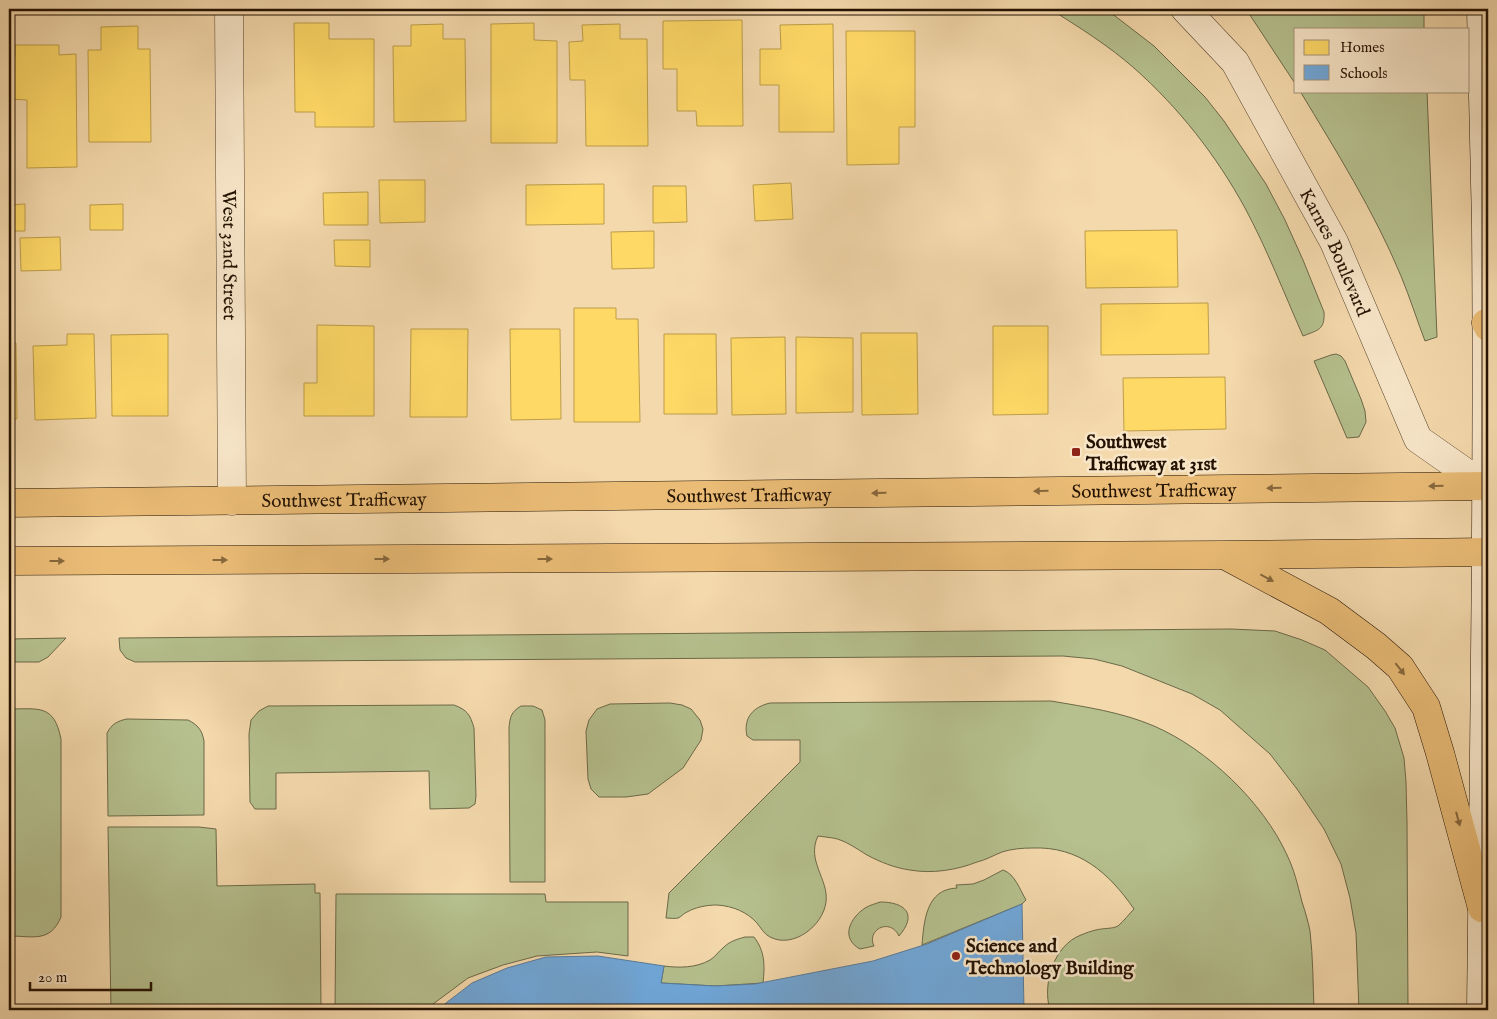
<svg xmlns="http://www.w3.org/2000/svg" width="1497" height="1019" font-family="'IM FELL English',serif">
<style>
.green{fill:#b5c08e;stroke:#6c6948}
.homes{fill:#ffd966;stroke:#bd9d48}
.schools{fill:#6fa8dc;stroke:#587b9b}
.lines{fill:none;stroke-linecap:round;stroke-linejoin:round}
.street-casing{stroke:#58442c;stroke-width:29}
.secondary-casing{stroke:#241202;stroke-width:29}
.primary-casing{stroke:#241202;stroke-width:29}
.street{stroke:#f8e6c9;stroke-width:28}
.secondary{stroke:#f8e6c9;stroke-width:28}
.primary{stroke:#eabc76;stroke-width:28}
.oneway{fill:#87673c}
.poi-dot{fill:#8f2418;stroke:#f8e6c9;stroke-width:2}
.labels{text-anchor:middle;stroke-width:5;stroke-linejoin:round;paint-order:stroke}
.street-label{font-size:19px;fill:#241202;stroke:#f8e6c9}
.poi-label{font-size:19px;font-weight:bold;fill:#241202;stroke:#f8e6c9;text-anchor:start}
</style>
<rect width="100%" height="100%" fill="#f4d9ac"/>
<filter id="stains"><feTurbulence type="fractalNoise" baseFrequency=".004" numOctaves="4"/><feColorMatrix values="0 0 0 0 .2 0 0 0 0 .09 0 0 0 0 .02 0 0 0 .5 -.17"/></filter>
<radialGradient id="worn" r=".72"><stop offset=".6" stop-color="#630" stop-opacity="0"/><stop offset="1" stop-color="#630" stop-opacity=".3"/></radialGradient>
<g class="green">
<path d="M1050 9H1106L1154 46 1205 97 1224 121 1266 184 1285 220 1303 260 1324 312C1325 330 1318 330 1303 336 1284 293 1267 249 1245 208 1216 155 1179 108 1134 68 1109 46 1079 27 1050 9Z"/>
<polygon points="1246,9 1424,9 1424,29 1296,29 1296,85"/>
<path d="M1300 91H1427L1437 337 1425 341C1417 320 1410 298 1401 276 1374 211 1336 151 1300 91Z"/>
<polygon points="1336,354 1341,356 1345,361 1361,399 1365,411 1366,422 1359,437 1347,438 1314,361 1331,355"/>
<polygon points="1231,629 1275,631 1302,640 1325,650 1368,687 1385,711 1395,728 1404,758 1406,782 1407,822 1408,1010 1359,1010 1356,933 1350,898 1341,864 1324,829 1297,789 1270,754 1220,710 1192,694 1122,666 1094,659 1063,656 135,662 126,658 120,650 119,638"/>
<polygon points="66,638 48,657 39,662 9,662 9,639"/>
<path d="M1051 701C1086 707 1121 712 1154 726 1207 749 1263 802 1287 855 1294 869 1298 886 1302 902 1305 911 1308 921 1310 931 1313 957 1313 984 1314 1010H1050C1042 984 1054 945 1081 935 1086 933 1091 931 1096 930 1103 928 1113 929 1118 926 1124 921 1129 914 1134 909 1109 873 1079 846 1032 848 1022 848 1011 849 1002 852 994 855 986 860 977 862 957 870 932 874 910 870 895 868 880 862 867 855 857 849 845 840 833 838 828 837 823 837 818 836 806 861 829 879 826 902 823 926 793 949 770 937 764 934 761 928 757 923 747 912 733 906 717 905 707 905 696 907 687 912 684 913 681 917 678 918 675 919 670 918 666 918L669 893 800 762V740H753L747 736C743 718 753 707 770 703Z"/>
<polygon points="670,703 682,705 691,709 700,720 703,729 701,740 683,768 648,794 626,797 599,797 591,789 588,779 586,731 589,720 597,709 610,704"/>
<path d="M454 705C467 710 470 714 474 728L476 796 475 804 469 808 430 809 429 771 276 773V809H255L250 802 249 734 251 720 259 711 268 706Z"/>
<path d="M521 706H533L542 710 545 720V882H510L509 728C510 717 511 712 521 706Z"/>
<path d="M9 709C39 709 54 704 61 739V917C50 943 33 936 9 936Z"/>
<path d="M127 719 188 720C198 725 202 730 204 741V815L108 816 107 733C112 724 117 721 127 719Z"/>
<polygon points="108,827 199,827 216,829 217,886 315,884 315,893 320,893 321,1010 111,1010"/>
<path d="M1003 870C1015 874 1020 890 1026 900L1022 904 922 945C924 921 926 889 957 888L956 885 973 884 984 880Z"/>
<polygon points="336,894 545,894 546,902 628,902 628,956 597,952 537,956 503,965 468,978 425,1010 335,1010"/>
<path d="M880 902C905 902 918 914 899 936 890 917 866 930 874 946L860 949C840 938 850 918 865 908 870 905 875 904 880 902Z"/>
<path d="M745 937H754C765 951 765 966 763 983L715 986 661 983 664 966C679 968 696 968 710 960 715 957 719 951 724 947 730 941 738 939 745 937Z"/>
</g>
<g class="homes">
<polygon points="742,20 743,126 697,126 696,111 677,111 677,69 663,69 663,21"/>
<polygon points="294,23 329,23 329,39 374,39 374,127 315,127 315,112 295,112"/>
<polygon points="534,23 534,40 557,41 557,143 491,143 491,24"/>
<polygon points="443,24 443,39 465,39 466,121 394,122 393,46 411,46 411,25"/>
<polygon points="620,24 620,39 647,39 648,146 586,146 585,80 570,80 569,42 583,41 582,25"/>
<polygon points="833,24 834,132 779,132 779,85 760,85 760,49 781,49 780,25"/>
<polygon points="138,26 138,49 150,49 151,142 89,142 88,50 101,50 101,27"/>
<polygon points="846,31 915,31 915,127 899,127 899,164 847,165"/>
<polygon points="15,45 59,45 59,55 76,54 77,167 27,168 27,100 9,99 9,57 15,57"/>
<polygon points="379,180 425,180 425,222 380,223"/>
<polygon points="791,183 793,219 755,221 753,185"/>
<polygon points="604,184 604,224 526,225 526,185"/>
<polygon points="653,186 686,186 687,222 653,223"/>
<polygon points="368,192 368,225 324,225 323,193"/>
<polygon points="25,204 25,231 9,231 9,205"/>
<polygon points="123,204 123,230 90,230 90,205"/>
<polygon points="1177,230 1178,287 1086,288 1085,231"/>
<polygon points="654,231 654,268 612,269 611,232"/>
<polygon points="60,237 61,270 21,271 20,238"/>
<polygon points="334,240 370,240 370,267 335,266"/>
<polygon points="1208,303 1209,354 1101,355 1101,304"/>
<polygon points="574,308 616,308 616,319 638,319 640,422 574,422"/>
<polygon points="317,325 374,326 374,416 304,416 304,383 317,383"/>
<polygon points="993,326 1048,326 1048,414 993,415"/>
<polygon points="411,329 468,329 467,417 410,417"/>
<polygon points="510,329 560,329 561,419 511,420"/>
<polygon points="861,333 917,333 918,414 862,415"/>
<polygon points="67,334 94,334 96,418 35,420 33,346 67,345"/>
<polygon points="168,334 168,416 112,416 111,335"/>
<polygon points="664,334 716,334 717,414 664,414"/>
<polygon points="785,337 786,414 732,415 731,338"/>
<polygon points="796,337 853,338 853,412 796,413"/>
<polygon points="9,343 16,343 17,419 9,419"/>
<polygon points="1225,377 1226,429 1124,431 1123,378"/>
</g>
<polygon class="schools" points="1022,904 1024,1010 437,1010 472,983 507,968 546,957 598,956 664,966 661,983 715,986 755,984 873,961 927,944"/>
<g class="lines">
<defs>
<g id="street">
<path id="s1" d="M229 9 232 501"/>
<path id="s2" d="M1185 9 1235 62 1334 242 1418 439 1485 486"/>
</g>
<path id="secondary" d="M1481 9C1483 81 1485 153 1486 225 1488 487 1484 749 1481 1010"/>
<g id="primary">
<polyline points="1486,323 1488,327"/>
<path id="s3" d="M9 503 1488 486"/>
<polyline points="1228,557 1329,611 1376,646 1400,667 1426,707 1440,753 1482,908"/>
<polyline points="9,561 1224,555 1488,552"/>
</g>
</defs>
<use href="#street" class="street-casing"/>
<use href="#secondary" class="secondary-casing"/>
<use href="#primary" class="primary-casing"/>
<use href="#street" class="street"/>
<use href="#secondary" class="secondary"/>
<use href="#primary" class="primary"/>
</g>
<defs><path id="oneway-solid" d="M-6-.8H1V-3.2L6.5 0L1 3.2V.8H-6Z" transform="scale(1.25)"/></defs>
<g class="oneway">
<use href="#oneway-solid" transform="translate(1436 486) rotate(179)"/>
<use href="#oneway-solid" transform="translate(1274 488) rotate(179)"/>
<use href="#oneway-solid" transform="translate(1041 491) rotate(179)"/>
<use href="#oneway-solid" transform="translate(879 493) rotate(179)"/>
<use href="#oneway-solid" transform="translate(382 559)"/>
<use href="#oneway-solid" transform="translate(545 559)"/>
<use href="#oneway-solid" transform="translate(220 560)"/>
<use href="#oneway-solid" transform="translate(57 561)"/>
<use href="#oneway-solid" transform="translate(1267 578) rotate(28)"/>
<use href="#oneway-solid" transform="translate(1400 669) rotate(52)"/>
<use href="#oneway-solid" transform="translate(1458 819) rotate(75)"/>
</g>
<g class="poi-dot">
<rect x="1071" y="447" width="10" height="10" rx="2.5"/>
<circle cx="956" cy="956" r="5"/>
</g>
<g class="labels">
<g class="street-label">
<text dy="7" stroke="none"><textPath href="#s2" startOffset="288">Karnes Boulevard</textPath></text>
<text dy="7" stroke="none"><textPath href="#s1" startOffset="246">West 32nd Street</textPath></text>
<text dy="7" stroke="none"><textPath href="#s3" startOffset="1145">Southwest Trafficway</textPath></text>
<text dy="7" stroke="none"><textPath href="#s3" startOffset="740">Southwest Trafficway</textPath></text>
<text dy="7" stroke="none"><textPath href="#s3" startOffset="335">Southwest Trafficway</textPath></text>
</g>
<g class="poi-label">
<text x="1086" y="448">Southwest<tspan x="1086" dy="22">Trafficway at 31st</tspan></text>
<text x="966" y="952">Science and<tspan x="966" dy="22">Technology Building</tspan></text>
</g>
</g>
<rect width="1497" height="1019" fill="none" stroke="#f4d9ac" stroke-width="30"/>
<rect x="10" y="10" width="1477" height="999" fill="none" stroke="#241202" stroke-width="2.5"/>
<rect x="15" y="15" width="1467" height="989" fill="none" stroke="#241202"/>
<rect x="1294" y="28" width="175" height="65" fill="#f8e6c9" stroke="#a39179"/>
<rect x="1304" y="40" width="25" height="15" fill="#ffd966" stroke="#a39179"/>
<text x="1340" y="52" font-size="15" fill="#241202">Homes</text>
<rect x="1304" y="65" width="25" height="15" fill="#6fa8dc" stroke="#a39179"/>
<text x="1340" y="78" font-size="15" fill="#241202">Schools</text>
<path d="M30 982v8h121v-8" fill="none" stroke="#241202" stroke-width="2.5"/>
<text x="38" y="982" font-size="15" fill="#241202" stroke="#f8e6c9" stroke-width="4" paint-order="stroke">20 m</text>
<rect width="100%" height="100%" filter="url(#stains)"/>
<rect width="100%" height="100%" fill="url(#worn)"/>
</svg>
